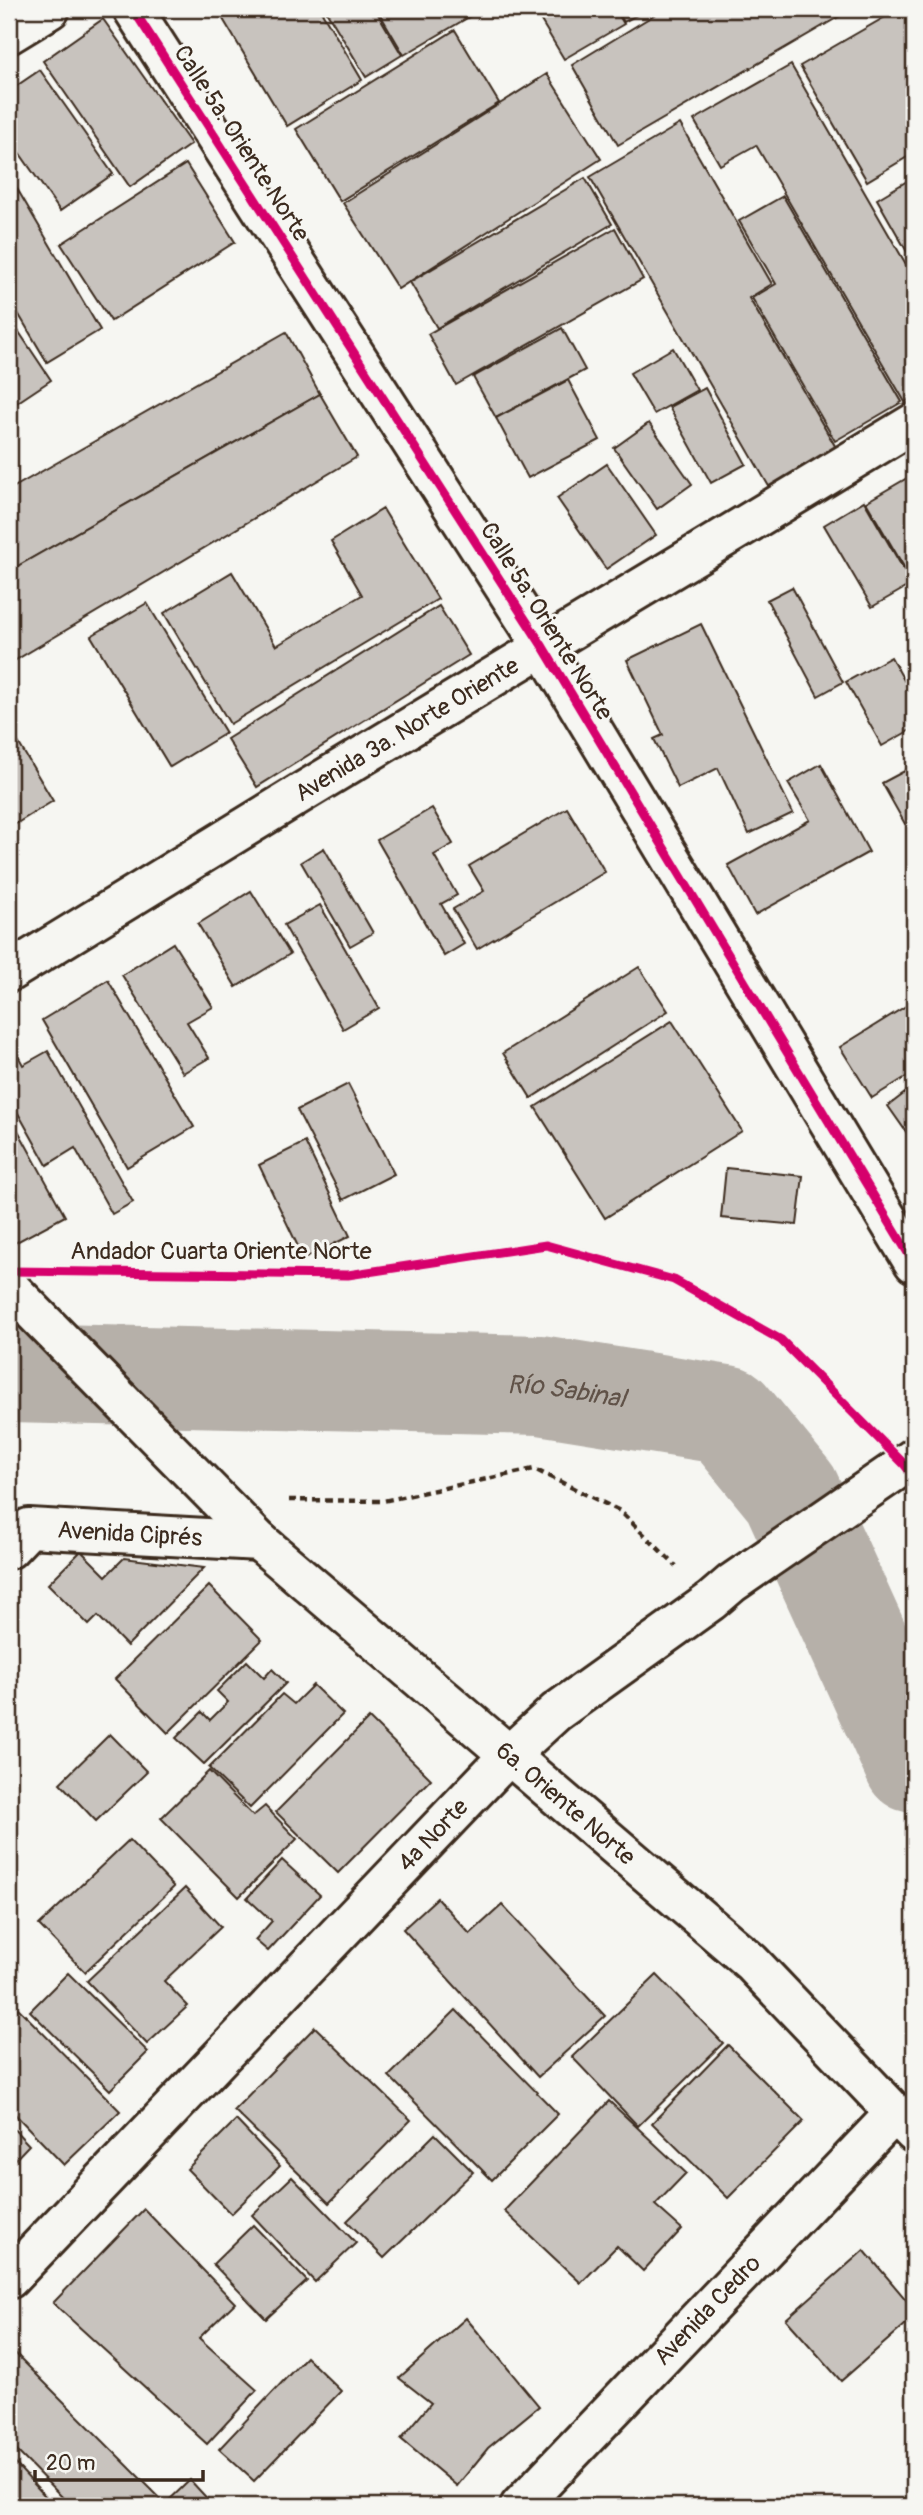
<svg xmlns="http://www.w3.org/2000/svg" width="923" height="2515" font-family="Pangolin,sans-serif">
<style>
.lines{fill:none;stroke-linecap:round;stroke-linejoin:round}
.river{stroke:#b6b0a9;stroke-width:100}
.building{fill:#c8c3be;stroke:#3b2a1e;stroke-width:2}
.minor-casing{stroke:#3b2a1e;stroke-width:44}
.path{stroke:#3b2a1e;stroke-width:4.5;stroke-dasharray:7 5;stroke-linecap:butt}
.minor{stroke:#f6f6f2;stroke-width:38}
.cycleway-casing{stroke:#f6f6f2;stroke-width:13}
.cycleway{stroke:#d6006c;stroke-width:9}
.labels{text-anchor:middle;stroke-width:6;stroke-linejoin:round;paint-order:stroke}
.street-label{font-size:24px;fill:#3b2a1e;stroke:#f6f6f2}
.water-label{font-size:26px;font-style:italic;fill:#605248;stroke:#f6f6f2}
</style>
<rect width="100%" height="100%" fill="#f6f6f2"/>
<filter id="ink" filterUnits="userSpaceOnUse"><feTurbulence type="fractalNoise" baseFrequency=".0143" numOctaves="2"/><feDisplacementMap in="SourceGraphic" scale="14" xChannelSelector="R" yChannelSelector="G"/><feConvolveMatrix kernelMatrix="1 2 1 2 8 2 1 2 1" color-interpolation-filters="sRGB"/></filter>
<g filter="url(#ink)">
<g class="lines">
<path class="river" id="s1" d="M9 1373 540 1385 727 1415 791 1493 914 1763"/>
</g>
<g class="building">
<polygon points="217,9 320,9 362,80 287,126"/>
<polygon points="325,9 375,9 402,55 366,77"/>
<polygon points="377,9 478,9 479,11 404,55"/>
<polygon points="534,9 615,9 624,24 564,59"/>
<polygon points="616,9 648,9 624,22"/>
<polygon points="664,9 852,9 618,145 572,65"/>
<polygon points="899,9 914,9 914,153 867,181 800,66"/>
<polygon points="103,19 191,144 130,187 43,61"/>
<polygon points="455,30 499,103 340,201 296,129"/>
<polygon points="791,65 914,278 914,397 905,402 756,145 720,165 694,120"/>
<polygon points="40,70 113,174 60,211 9,138 9,91"/>
<polygon points="547,74 601,159 398,289 343,203"/>
<polygon points="680,124 772,284 749,298 838,451 771,490 590,177"/>
<polygon points="186,164 235,242 111,321 61,244"/>
<polygon points="9,175 100,330 47,362 9,298"/>
<polygon points="914,177 914,264 877,199"/>
<polygon points="585,178 612,224 437,328 410,282"/>
<polygon points="783,196 902,402 835,441 752,298 776,284 739,221"/>
<polygon points="615,228 643,279 456,385 428,334"/>
<polygon points="9,317 51,380 9,408"/>
<polygon points="562,328 585,370 496,418 473,377"/>
<polygon points="286,332 320,394 9,571 9,490"/>
<polygon points="673,348 697,390 654,414 630,373"/>
<polygon points="568,380 600,440 528,478 496,418"/>
<polygon points="705,388 746,464 711,483 669,407"/>
<polygon points="320,394 357,457 9,664 9,571"/>
<polygon points="649,423 692,484 657,509 614,448"/>
<polygon points="607,464 656,535 606,569 557,498"/>
<polygon points="914,474 914,584 866,502"/>
<polygon points="864,501 912,584 872,607 824,525"/>
<polygon points="383,509 438,599 230,724 164,613 232,572 276,646 362,595 331,541"/>
<polygon points="792,587 843,682 818,696 767,600"/>
<polygon points="147,603 226,733 170,767 91,636"/>
<polygon points="439,606 469,655 257,787 227,739"/>
<polygon points="701,624 793,813 749,834 718,768 678,788 654,739 663,735 627,660"/>
<polygon points="891,657 914,698 914,728 882,746 846,682"/>
<polygon points="9,727 53,801 9,828"/>
<polygon points="821,764 869,852 755,915 728,865 810,820 788,783"/>
<polygon points="914,766 914,819 905,824 882,783"/>
<polygon points="432,808 453,844 434,855 457,895 441,904 464,944 444,956 377,840"/>
<polygon points="567,808 605,872 477,949 453,909 484,891 469,866"/>
<polygon points="324,848 373,933 350,946 301,862"/>
<polygon points="251,891 290,954 236,987 198,924"/>
<polygon points="320,905 379,1008 343,1029 284,925"/>
<polygon points="173,943 213,1007 187,1022 209,1058 183,1073 122,975"/>
<polygon points="639,967 668,1011 531,1098 503,1053"/>
<polygon points="108,980 194,1127 127,1167 42,1020"/>
<polygon points="914,1001 914,1072 872,1098 840,1047"/>
<polygon points="672,1021 742,1131 605,1218 535,1107"/>
<polygon points="9,1039 23,1065 48,1051 133,1202 112,1214 75,1148 47,1165 9,1097"/>
<polygon points="348,1084 394,1174 343,1200 297,1110"/>
<polygon points="914,1086 914,1143 888,1106"/>
<polygon points="9,1114 65,1216 13,1244 9,1237"/>
<polygon points="305,1142 350,1236 304,1259 259,1165"/>
<polygon points="726,1168 803,1176 797,1225 721,1218"/>
<polygon points="81,1551 106,1576 124,1558 204,1568 127,1646 98,1616 89,1625 48,1584"/>
<polygon points="209,1586 262,1640 168,1733 115,1679"/>
<polygon points="247,1661 264,1678 272,1669 286,1683 204,1764 176,1738 202,1712 210,1720 228,1702 217,1691"/>
<polygon points="313,1685 343,1714 250,1808 209,1768 282,1694 294,1704"/>
<polygon points="369,1718 431,1779 338,1873 276,1812"/>
<polygon points="110,1734 147,1772 96,1821 60,1783"/>
<polygon points="209,1771 253,1816 265,1806 297,1839 239,1897 161,1818"/>
<polygon points="129,1840 174,1887 85,1972 39,1925"/>
<polygon points="282,1860 320,1895 268,1951 255,1940 272,1921 247,1898"/>
<polygon points="185,1888 221,1927 164,1981 188,2006 147,2044 87,1981"/>
<polygon points="437,1898 470,1934 502,1905 605,2016 538,2077 403,1929"/>
<polygon points="68,1973 148,2052 110,2090 30,2011"/>
<polygon points="657,1975 723,2043 638,2126 572,2057"/>
<polygon points="18,2008 120,2111 64,2165 9,2108 9,2017"/>
<polygon points="456,2010 558,2114 492,2180 389,2076"/>
<polygon points="315,2027 411,2120 329,2203 234,2110"/>
<polygon points="728,2045 804,2121 728,2198 652,2123"/>
<polygon points="609,2101 686,2173 655,2205 682,2229 643,2271 617,2246 581,2283 504,2211"/>
<polygon points="236,2120 280,2166 231,2214 187,2169"/>
<polygon points="9,2124 29,2145 9,2166"/>
<polygon points="435,2134 473,2172 384,2258 347,2221"/>
<polygon points="292,2177 356,2243 315,2282 252,2215"/>
<polygon points="144,2209 235,2303 199,2338 257,2390 207,2444 53,2303"/>
<polygon points="253,2225 307,2281 266,2319 213,2264"/>
<polygon points="864,2250 914,2309 914,2317 841,2381 786,2319"/>
<polygon points="466,2318 539,2406 488,2448 457,2486 401,2439 431,2403 399,2378"/>
<polygon points="14,2352 161,2499 154,2506 71,2506 9,2443 9,2357"/>
<polygon points="306,2357 341,2391 254,2481 219,2449"/>
<polygon points="9,2457 47,2498 38,2506 9,2506"/>
<polygon points="190,2480 214,2506 163,2506"/>
</g>
<g class="lines">
<defs>
<g id="minor">
<polyline points="133,9 543,647 914,1263"/>
<polyline points="9,34 50,9"/>
<path id="s2" d="M9 972 301 793 914 423"/>
<path id="s3" d="M9 1287 259 1541 751 1962 914 2133"/>
<path id="s4" d="M9 1549 29 1528 259 1541"/>
<path id="s5" d="M9 2279 508 1756 556 1712 711 1601 732 1583 914 1458"/>
<path id="s6" d="M520 2506 895 2113"/>
</g>
</defs>
<use href="#minor" class="minor-casing"/>
<polyline class="path" points="289,1500 383,1501 534,1469 620,1511 676,1566"/>
<use href="#minor" class="minor"/>
<defs>
<g id="cycleway">
<polyline points="133,9 543,647 914,1263"/>
<polyline points="9,1271 348,1275 546,1245 674,1280 781,1340 904,1464 914,1477"/>
</g>
</defs>
<use href="#cycleway" class="cycleway-casing"/>
<use href="#cycleway" class="cycleway"/>
</g>
</g>
<g class="labels">
<g class="street-label">
<text transform="translate(242 143) rotate(57)" y="8">Calle 5a. Oriente Norte</text>
<text transform="translate(547 621) rotate(58)" y="8">Calle 5a. Oriente Norte</text>
<text dy="8" stroke="none"><textPath href="#s2" startOffset="466">Avenida 3a. Norte Oriente</textPath></text>
<text x="221" y="1259">Andador Cuarta Oriente Norte</text>
<text dy="8" stroke="none"><textPath href="#s4" startOffset="130">Avenida Ciprés</textPath></text>
<text dy="8" stroke="none"><textPath href="#s3" startOffset="760">6a. Oriente Norte</textPath></text>
<text dy="8" stroke="none"><textPath href="#s5" startOffset="614">4a Norte</textPath></text>
<text dy="8" stroke="none"><textPath href="#s6" startOffset="271">Avenida Cedro</textPath></text>
</g>
<g class="water-label">
<text dy="9" stroke="none"><textPath href="#s1" startOffset="558">Río Sabinal</textPath></text>
</g>
</g>
<rect width="923" height="2515" fill="none" stroke="#f6f6f2" stroke-width="35"/>
<rect x="18" y="18" width="888" height="2480" fill="none" stroke="#3b2a1e" stroke-width="2.5" filter="url(#ink)"/>
<path d="M35 2470v10h168v-10" fill="none" stroke="#3b2a1e" stroke-width="3.5"/>
<text x="46" y="2470" font-size="21" fill="#3b2a1e" stroke="#f6f6f2" stroke-width="5" paint-order="stroke">20 m</text>
</svg>
